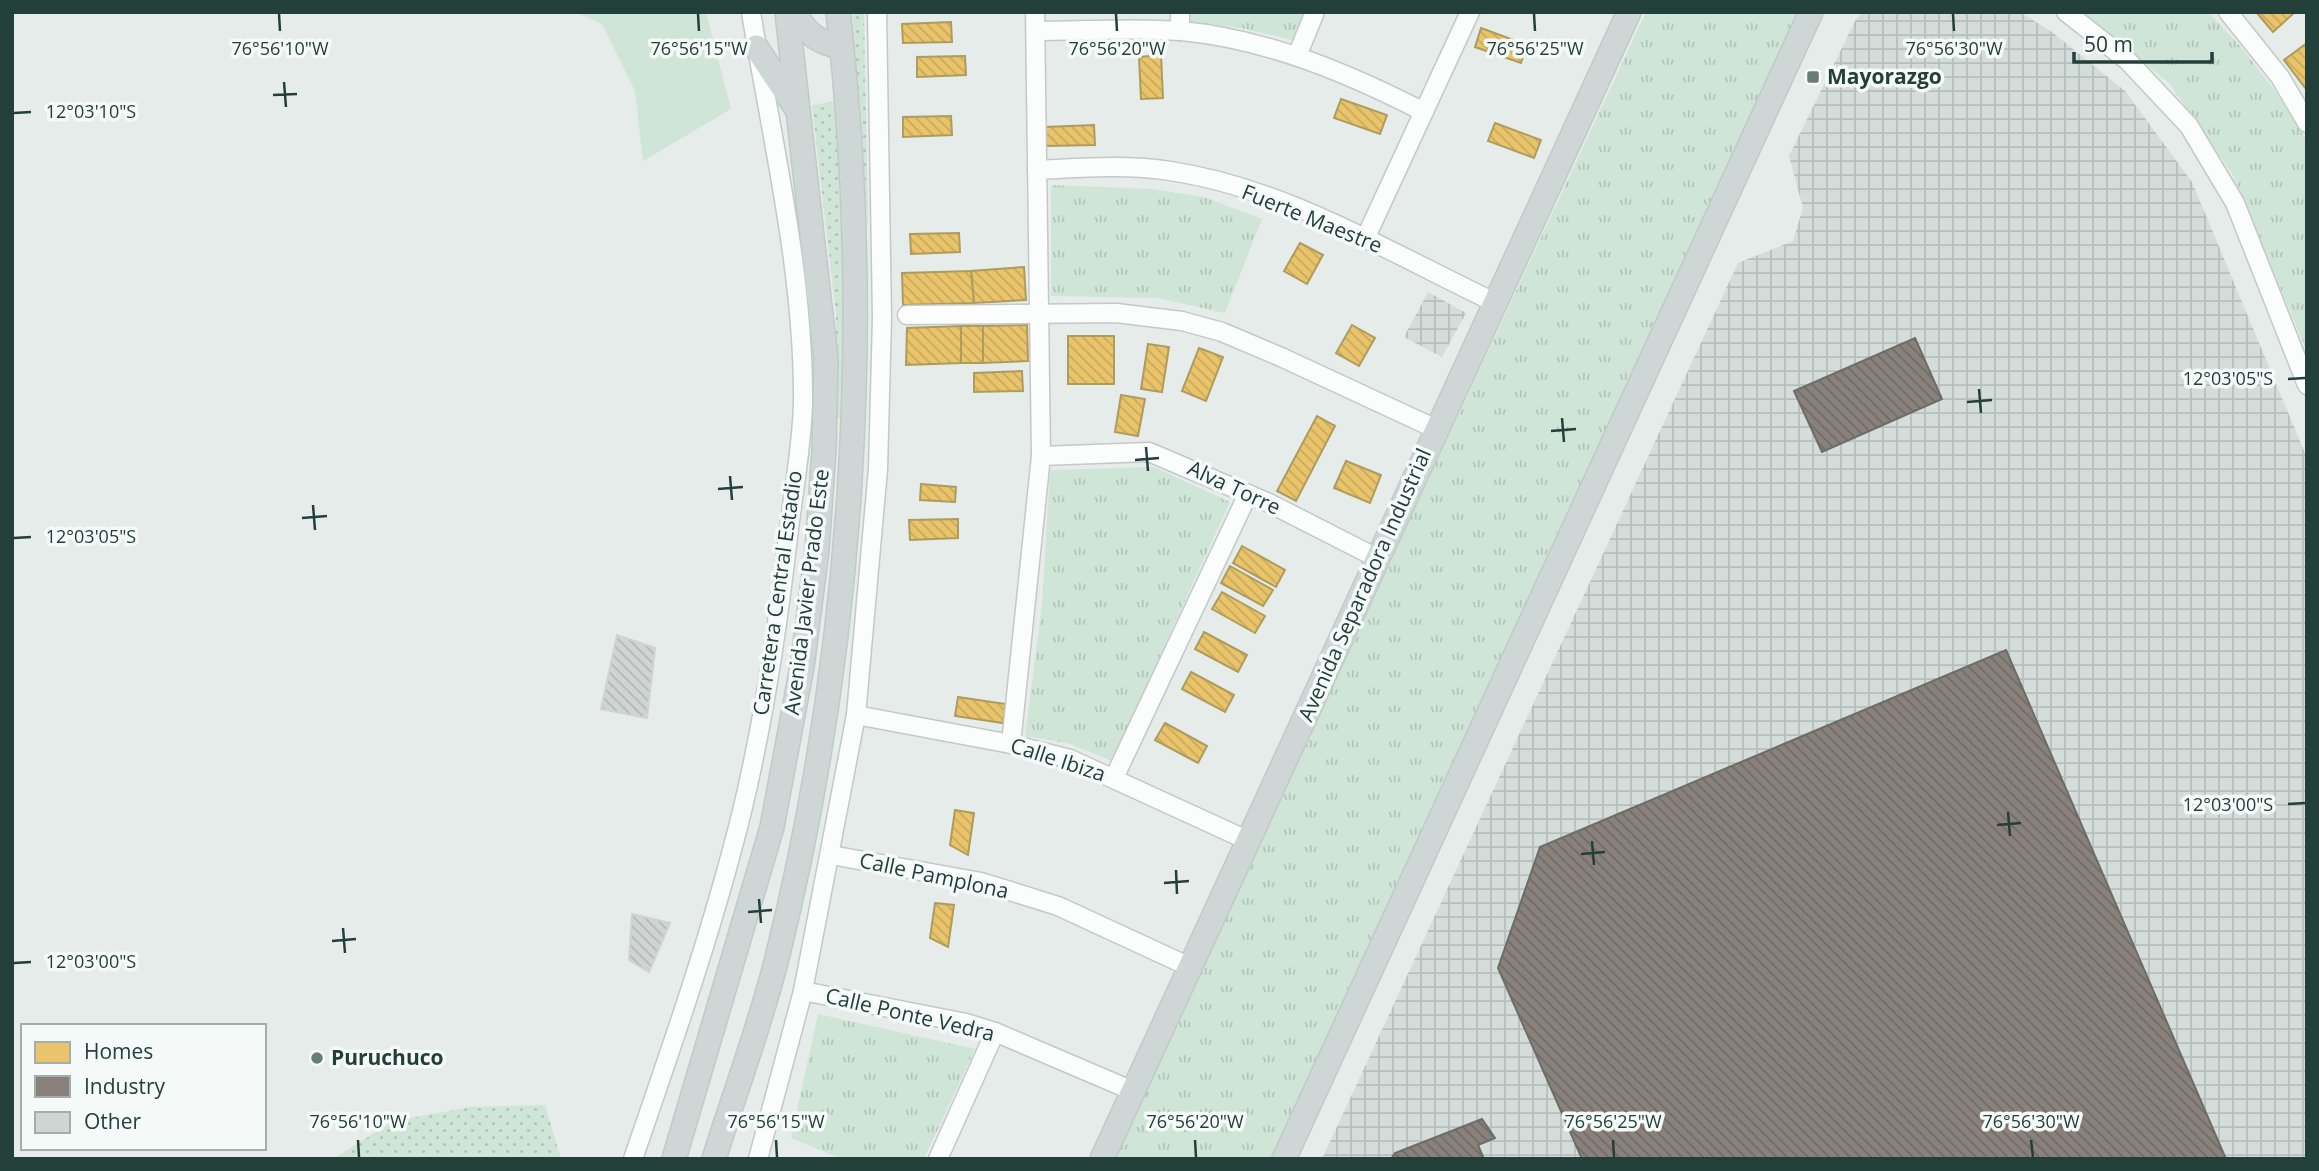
<svg xmlns="http://www.w3.org/2000/svg" width="2319" height="1171" font-family="'Open Sans',sans-serif">
<style>
.industrial{fill:url(#industrial-grid)}
.grass{fill:url(#grass-dots)}
.park{fill:url(#park-tufts)}
.garden{fill:#cfe5d7}
.homes{fill:url(#homes-back-hatch);stroke:#ae9c5c;stroke-width:2}
.industry{fill:url(#industry-back-hatch);stroke:#6b6d68;stroke-width:2}
.building{fill:url(#building-back-hatch);stroke:#cfd4d2;stroke-width:2}
.lines{fill:none;stroke-linecap:round;stroke-linejoin:round}
.minor-casing{stroke:#c3c9c6;stroke-width:21}
.major-casing{stroke:#c2cac8;stroke-width:26}
.minor{stroke:#fbfcfc;stroke-width:18}
.major{stroke:#ced7d5;stroke-width:23}
.ticks{fill:none;stroke:#233f3a;stroke-width:2.5}
.poi-dot{fill:#677c77;stroke:#f5faf8;stroke-width:2.5}
.labels{text-anchor:middle;stroke-width:7;stroke-linejoin:round;paint-order:stroke}
.poi-label{font-size:21px;font-weight:bold;fill:#233f3a;stroke:#f5faf8;text-anchor:start}
.street-label{font-size:21px;fill:#233f3a;stroke:#f5faf8}
.ticks-label{font-size:18px;text-anchor:middle;fill:#233f3a;stroke:#f5faf8;stroke-width:7;stroke-linejoin:round;paint-order:stroke}
</style>
<defs>
<pattern id="industrial-grid" width="8" height="8" patternUnits="userSpaceOnUse" patternTransform="scale(1.75)"><rect width="8" height="8" fill="#d4ddd9"/><path d="M0 4h8M4 0v8" fill="none" stroke="#b6bfbb"/></pattern>
<pattern id="grass-dots" width="8" height="8" patternUnits="userSpaceOnUse" patternTransform="scale(1.75)"><rect width="8" height="8" fill="#cfe5d7"/><path d="M2 2h.1M6 6h.1" fill="none" stroke="#b1c6b9" stroke-width="1.8" stroke-linecap="round"/></pattern>
<pattern id="park-tufts" width="24" height="20" patternUnits="userSpaceOnUse" patternTransform="scale(1.75)"><rect width="24" height="20" fill="#cfe5d7"/><path d="M3 7l-1-3M5 7V3M7 7l1-3M15 17l-1-3M17 17v-4M19 17l1-3" fill="none" stroke="#b1c6b9"/></pattern>
<pattern id="homes-back-hatch" width="6" height="6" patternUnits="userSpaceOnUse" patternTransform="scale(1.75)"><rect width="6" height="6" fill="#e9c46a"/><path d="M-1 5l2 2M0 0l6 6M5-1l2 2" fill="none" stroke="#c8a95d"/></pattern>
<pattern id="industry-back-hatch" width="6" height="6" patternUnits="userSpaceOnUse" patternTransform="scale(1.75)"><rect width="6" height="6" fill="#8a817c"/><path d="M-1 5l2 2M0 0l6 6M5-1l2 2" fill="none" stroke="#706b67"/></pattern>
<pattern id="building-back-hatch" width="6" height="6" patternUnits="userSpaceOnUse" patternTransform="scale(1.75)"><rect width="6" height="6" fill="#d0d5d3"/><path d="M-1 5l2 2M0 0l6 6M5-1l2 2" fill="none" stroke="#b2b8b6"/></pattern>
</defs>
<rect width="100%" height="100%" fill="#e6ece9"/>
<g class="industrial">
<polygon points="1863,12 2020,12 2052,32 2125,91 2192,182 2307,458 2307,1159 1322,1159 1738,263 1793,241 1803,208 1789,156 1856,19"/>
<polygon points="1428,292 1466,313 1442,357 1404,337"/>
</g>
<g class="grass">
<polygon points="849,12 864,12 868,222 859,275"/>
<polygon points="837,101 844,318 842,418 834,417 836,315 812,105"/>
<polygon points="545,1105 561,1159 333,1159 393,1121 471,1107"/>
</g>
<g class="park">
<polygon points="1188,12 1304,12 1292,40 1241,28 1188,22"/>
<polygon points="1646,12 1803,12 1284,1159 1112,1159"/>
<polygon points="2082,12 2208,12 2240,46 2276,92 2307,141 2307,352 2233,175 2169,83"/>
<polygon points="1051,185 1152,189 1204,197 1262,219 1225,313 1158,298 1051,296"/>
<polygon points="1154,467 1230,502 1112,761 1067,743 1025,736 1042,605 1050,470"/>
<polygon points="818,1014 975,1049 924,1159 842,1159 791,1138"/>
</g>
<polygon class="garden" points="575,12 706,12 731,109 643,161 635,91 602,24"/>
<g class="homes">
<polygon points="2256,12 2295,12 2273,32"/>
<polygon points="951,22 952,42 903,43 902,24"/>
<polygon points="1481,28 1527,45 1521,63 1475,47"/>
<polygon points="2307,43 2307,88 2306,89 2284,60"/>
<polygon points="1161,55 1163,98 1141,99 1139,57"/>
<polygon points="965,56 966,75 917,77 917,57"/>
<polygon points="1341,99 1387,115 1380,134 1334,118"/>
<polygon points="951,116 952,135 903,137 903,117"/>
<polygon points="1495,123 1541,140 1534,158 1488,141"/>
<polygon points="1094,125 1095,145 1046,146 1045,127"/>
<polygon points="959,233 960,252 911,254 910,234"/>
<polygon points="1300,243 1323,255 1307,284 1284,271"/>
<polygon points="1024,267 1026,300 974,303 971,271"/>
<polygon points="971,271 974,303 903,305 902,273"/>
<polygon points="1027,325 1028,361 983,363 983,326"/>
<polygon points="1352,325 1375,338 1359,366 1336,353"/>
<polygon points="961,326 961,363 906,365 907,328"/>
<rect x="961" y="326" width="22" height="37"/>
<rect x="1068" y="336" width="46" height="48"/>
<polygon points="1148,344 1169,347 1162,392 1141,389"/>
<polygon points="1199,348 1223,357 1206,401 1182,391"/>
<polygon points="1022,371 1023,391 974,392 974,373"/>
<polygon points="1121,395 1145,399 1138,436 1115,432"/>
<polygon points="1317,416 1335,426 1296,501 1277,491"/>
<polygon points="1346,461 1381,475 1370,503 1334,488"/>
<polygon points="921,484 956,487 955,502 920,500"/>
<polygon points="958,519 958,538 910,540 909,520"/>
<polygon points="1242,546 1285,570 1276,587 1233,563"/>
<polygon points="1230,566 1273,590 1263,606 1221,583"/>
<polygon points="1222,592 1265,616 1255,633 1212,609"/>
<polygon points="1204,632 1247,655 1238,672 1195,649"/>
<polygon points="1191,672 1234,695 1225,712 1182,689"/>
<polygon points="958,697 1006,704 1003,723 955,716"/>
<polygon points="1165,723 1207,746 1198,763 1155,740"/>
<polygon points="955,810 974,813 968,855 950,845"/>
<polygon points="935,903 954,905 948,947 930,938"/>
</g>
<g class="industry">
<polygon points="1915,338 1942,399 1822,452 1794,391"/>
<polygon points="2006,650 2226,1159 1582,1159 1498,968 1540,847"/>
<polygon points="1482,1119 1495,1138 1478,1145 1484,1159 1391,1159 1395,1153"/>
</g>
<g class="building">
<polygon points="617,635 655,648 647,718 601,709"/>
<polygon points="632,914 670,923 649,972 629,960"/>
</g>
<g class="lines">
<defs>
<g id="minor">
<polyline points="1180,12 1180,31"/>
<polyline points="2066,12 2128,61 2189,126 2235,203 2307,385"/>
<polyline points="2228,12 2280,77 2307,123"/>
<path d="M1036 31C1084 31 1133 27 1181 31 1267 39 1348 73 1424 112"/>
<polyline points="1297,56 1315,12"/>
<path d="M1037 170C1081 168 1127 164 1170 171 1285 188 1391 253 1494 302"/>
<polyline points="1365,239 1470,12"/>
<polyline points="907,315 1116,313 1182,321 1222,332 1281,357 1436,429"/>
<polyline points="1041,456 1149,452 1269,503 1377,558"/>
<polyline points="856,715 1011,744 1070,759 1249,841"/>
<polyline points="1011,744 1041,456 1035,12"/>
<polyline points="1114,778 1248,494"/>
<polyline points="831,855 981,882 1058,906 1190,967"/>
<polyline points="803,991 966,1023 995,1032 1133,1091"/>
<path d="M633 1159C668 1057 704 955 732 850 760 748 776 642 788 537 793 493 802 447 803 403 804 271 772 142 751 12"/>
<polyline points="758,1159 803,991 856,715 878,469 882,318 877,12"/>
<polyline points="938,1159 995,1032"/>
</g>
<g id="major">
<path d="M795 12C806 34 818 43 842 47"/>
<polyline points="756,47 798,111"/>
<polyline points="674,1159 772,827 802,667 817,550 824,450 826,360 787,12"/>
<path d="M714 1159C735 1092 760 1026 777 958 853 653 874 324 838 12"/>
<polyline points="1102,1159 1629,12"/>
<polyline points="1284,1159 1811,12"/>
</g>
</defs>
<use href="#minor" class="minor-casing"/>
<use href="#major" class="major-casing"/>
<use href="#minor" class="minor"/>
<use href="#major" class="major"/>
</g>
<path class="ticks" d="M279 14 280 31M698 14 699 31M1116 14 1117 31M1534 14 1535 31M1953 14 1954 31M284 82 286 107M273 95 297 94M14 113 31 112M2288 379 2305 378M1979 389 1981 413M1967 402 1992 400M1562 418 1564 442M1551 431 1576 429M1146 447 1148 471M1135 460 1159 458M730 476 732 500M718 489 743 487M313 505 315 530M302 518 327 516M14 538 31 537M2288 804 2305 803M2008 812 2010 836M1997 825 2021 823M1592 841 1594 865M1581 854 1605 852M1176 870 1177 894M1164 883 1189 881M759 899 761 923M748 912 772 910M343 928 345 953M332 941 356 939M14 963 31 962M358 1140 359 1157M776 1140 777 1157M1195 1140 1196 1157M1613 1140 1614 1157M2031 1140 2033 1157"/>
<g class="poi-dot">
<rect x="1806" y="70" width="14" height="14" rx="3.5"/>
<circle cx="317" cy="1058" r="7"/>
</g>
<g class="labels">
<g class="poi-label">
<text x="1827" y="84">Mayorazgo</text>
<text x="331" y="1065">Puruchuco</text>
</g>
<g class="street-label">
<text transform="translate(1312 219) rotate(22)" y="7">Fuerte Maestre</text>
<text transform="translate(1234 488) rotate(25)" y="7">Alva Torre</text>
<text transform="translate(1365 585) rotate(-66)" y="7">Avenida Separadora Industrial</text>
<text transform="translate(807 592) rotate(-83)" y="7">Avenida Javier Prado Este</text>
<text transform="translate(778 593) rotate(-82)" y="7">Carretera Central Estadio</text>
<text transform="translate(1058 760) rotate(18)" y="7">Calle Ibiza</text>
<text transform="translate(934 876) rotate(12)" y="7">Calle Pamplona</text>
<text transform="translate(910 1015) rotate(13)" y="7">Calle Ponte Vedra</text>
</g>
</g>
<g class="ticks-label">
<text x="280" y="55">76°56'10"W</text>
<text x="699" y="55">76°56'15"W</text>
<text x="1117" y="55">76°56'20"W</text>
<text x="1535" y="55">76°56'25"W</text>
<text x="1954" y="55">76°56'30"W</text>
<text x="91" y="118">12°03'10"S</text>
<text x="2228" y="385">12°03'05"S</text>
<text x="91" y="543">12°03'05"S</text>
<text x="2228" y="811">12°03'00"S</text>
<text x="91" y="968">12°03'00"S</text>
<text x="358" y="1128">76°56'10"W</text>
<text x="776" y="1128">76°56'15"W</text>
<text x="1195" y="1128">76°56'20"W</text>
<text x="1613" y="1128">76°56'25"W</text>
<text x="2031" y="1128">76°56'30"W</text>
</g>
<rect width="2319" height="1171" fill="none" stroke="#233f3a" stroke-width="28"/>
<rect x="21" y="1024" width="245" height="126" fill="#f5faf8" stroke="#a1afac" stroke-width="2"/>
<rect x="35" y="1042" width="35" height="21" fill="#e9c46a" stroke="#a1afac" stroke-width="2"/>
<text x="84" y="1059" font-size="21" fill="#233f3a">Homes</text>
<rect x="35" y="1076" width="35" height="21" fill="#8a817c" stroke="#a1afac" stroke-width="2"/>
<text x="84" y="1094" font-size="21" fill="#233f3a">Industry</text>
<rect x="35" y="1112" width="35" height="21" fill="#d0d5d3" stroke="#a1afac" stroke-width="2"/>
<text x="84" y="1129" font-size="21" fill="#233f3a">Other</text>
<path d="M2074 52v10h138v-10" fill="none" stroke="#233f3a" stroke-width="3.5"/>
<text x="2084" y="52" font-size="21" fill="#233f3a" stroke="#f5faf8" stroke-width="5" paint-order="stroke">50 m</text>
</svg>
